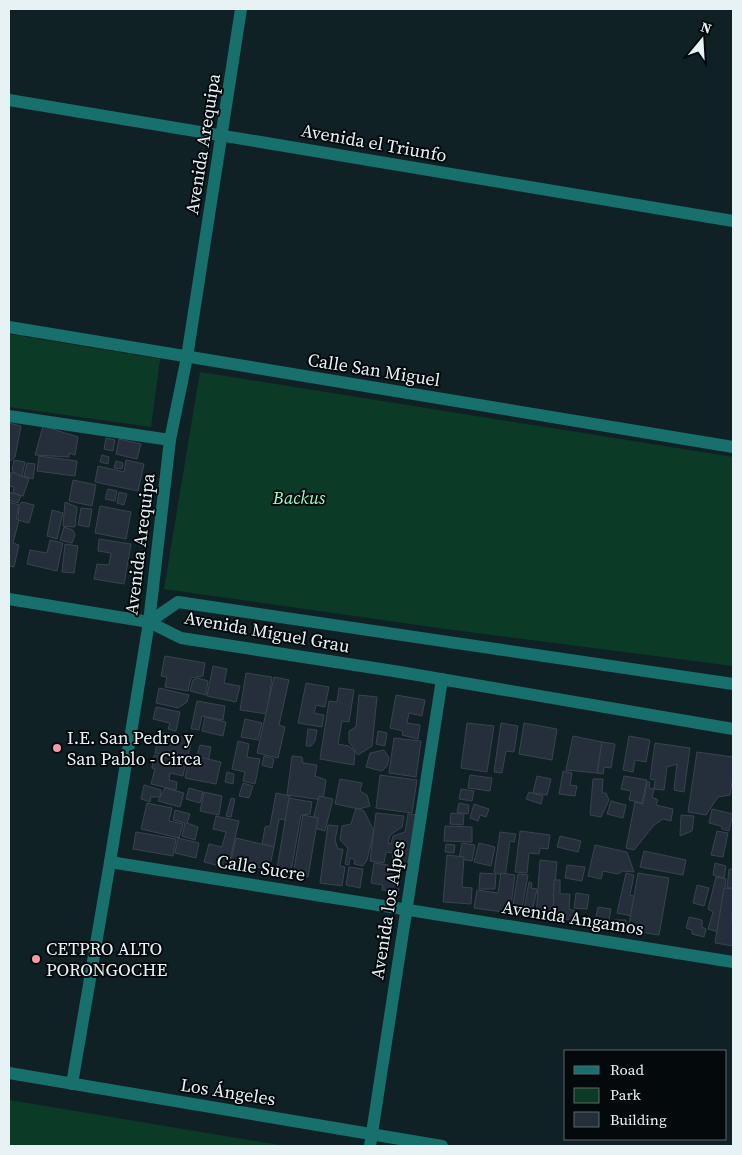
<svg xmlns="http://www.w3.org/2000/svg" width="742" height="1155" font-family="'Source Serif 4',serif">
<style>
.green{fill:#0b3b27}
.building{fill:#252f3b;stroke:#38434f}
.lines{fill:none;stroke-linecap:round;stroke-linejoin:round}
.minor{stroke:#17706c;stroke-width:12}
.tertiary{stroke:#17706c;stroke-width:12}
.poi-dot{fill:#f39aa9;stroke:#04090c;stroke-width:2}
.labels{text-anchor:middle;stroke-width:4;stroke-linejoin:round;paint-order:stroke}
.street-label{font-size:18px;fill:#e7f2f5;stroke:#04090c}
.park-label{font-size:18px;font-style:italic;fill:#9afccb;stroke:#04090c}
.poi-label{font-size:18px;fill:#e7f2f5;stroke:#04090c;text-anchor:start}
</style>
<rect width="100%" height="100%" fill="#102126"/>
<g class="green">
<polygon points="9,334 160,359 151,427 9,407"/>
<polygon points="200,372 733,457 733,666 446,629 164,589"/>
<polygon points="9,1100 285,1146 9,1146"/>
</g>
<g class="building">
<polygon points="9,423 21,426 15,457 9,462"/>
<polygon points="43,426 78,437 75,455 69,453 69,457 35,455"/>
<polygon points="106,438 115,440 113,451 104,449"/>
<polygon points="119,439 141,444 137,459 116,454"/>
<polygon points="102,455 109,457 108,464 100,462"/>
<polygon points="39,456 77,461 75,476 37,471"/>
<polygon points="14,460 25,462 22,476 17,475 12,470"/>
<polygon points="126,460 144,464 138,491 95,482 98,466 124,472"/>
<polygon points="116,461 123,463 122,469 114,468"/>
<polygon points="27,463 35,464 33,479 24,476"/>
<polygon points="11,472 29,479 23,496 13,493 14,487 9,486"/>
<polygon points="73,480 96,485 92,506 69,501"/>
<polygon points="108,489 117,491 115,501 105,499"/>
<polygon points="9,492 21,496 18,503 9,500"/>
<polygon points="119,492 127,494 124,505 117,503"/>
<polygon points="9,502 19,505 16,519 19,520 13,543 19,545 14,567 9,566"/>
<polygon points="22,502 34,505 29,523 18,520 19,505"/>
<polygon points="65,502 77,507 75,527 63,526"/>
<polygon points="100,506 131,512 126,539 95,533"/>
<polygon points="81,508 92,509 89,527 78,525"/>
<polygon points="52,510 63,513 57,539 47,536"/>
<polygon points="64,527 73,530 75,535 72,543 60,540"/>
<polygon points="99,539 131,544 124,584 94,579 97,564 109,565 111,553 98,551"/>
<polygon points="50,540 63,543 57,571 27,564 30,550 47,553"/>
<polygon points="65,544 78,546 74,573 62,572"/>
<polygon points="165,656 205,663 203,676 191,678 188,691 165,687 167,677 161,676"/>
<polygon points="213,666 227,669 224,683 240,686 236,702 207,696"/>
<polygon points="246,673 272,677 267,714 240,710"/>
<polygon points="274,677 289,680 279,725 285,727 278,758 257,753"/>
<polygon points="198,678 208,681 206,695 190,691 193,680"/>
<polygon points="306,683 329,687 325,707 316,705 314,713 324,715 322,727 298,723"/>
<polygon points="159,688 189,695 187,702 178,708 156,703"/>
<polygon points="339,688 354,690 349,722 342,721 338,744 349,746 355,752 354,765 320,759 329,701 337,702"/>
<polygon points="359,695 377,697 372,746 358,755 349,742 349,731 356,727"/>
<polygon points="396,695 425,700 422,716 409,713 407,723 420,725 418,739 402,735 403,731 390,728"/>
<polygon points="197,701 225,706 223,720 202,716 199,730 191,729"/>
<polygon points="156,707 180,712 176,731 168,729 170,723 153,719"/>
<polygon points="205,717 226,722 223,736 202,731"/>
<polygon points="245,719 262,723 258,740 241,737"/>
<polygon points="467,723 494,726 487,772 461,768"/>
<polygon points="501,723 518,726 514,752 506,751 502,773 494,772"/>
<polygon points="524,723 557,729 552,760 519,754"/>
<polygon points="308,729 317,730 315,741 311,746 306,746"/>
<polygon points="378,731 387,733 385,746 376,744"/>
<polygon points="159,732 192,739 187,760 155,753"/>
<polygon points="573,736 602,742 597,773 566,770"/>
<polygon points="629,736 650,740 646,762 635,760 633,772 623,770"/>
<polygon points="394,738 421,741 416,777 389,773"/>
<polygon points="238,741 249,744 247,757 260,759 255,784 243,781 245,772 232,769"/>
<polygon points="602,742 615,744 611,768 604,767 603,774 597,773"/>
<polygon points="655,743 690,748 684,792 674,790 677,764 667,767 664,790 654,789 655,780 650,779"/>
<polygon points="200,745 211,747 208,762 196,759"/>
<polygon points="384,750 389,758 387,766 382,771 366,767 370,753"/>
<polygon points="697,752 733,757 733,775 730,795 718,797 706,815 688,812"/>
<polygon points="154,755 186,762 183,776 170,773 169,780 177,782 176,790 151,784 155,769 152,768"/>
<polygon points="190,755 221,762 216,784 185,778"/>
<polygon points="264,756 274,759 272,768 262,765"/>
<polygon points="292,756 302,757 303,763 317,765 315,776 326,780 323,800 287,795"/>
<polygon points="563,771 572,773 570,785 577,786 575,796 559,794"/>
<polygon points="227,772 234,774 233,784 225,782"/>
<polygon points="380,775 417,780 412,813 376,808"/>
<polygon points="470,775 492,778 490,791 468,788"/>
<polygon points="537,776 551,779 547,795 533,793"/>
<polygon points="624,776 647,780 642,803 629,800 631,791 621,789"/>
<polygon points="340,779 362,783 360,791 367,795 370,806 359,809 335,804"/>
<polygon points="593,779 603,779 602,793 606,793 609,800 601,817 590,815"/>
<polygon points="647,782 650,782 649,788 654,789 652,797 658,800 656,805 673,809 671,821 663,819 654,825 634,850 626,848 635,802 643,804"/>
<polygon points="243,783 253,786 249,798 239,796"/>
<polygon points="144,785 161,790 160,797 151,797 150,802 141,799"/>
<polygon points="165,788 184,793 180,807 158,801"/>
<polygon points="189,788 203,792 200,803 186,799"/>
<polygon points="461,789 474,791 472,801 459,799"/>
<polygon points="204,792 222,796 219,815 200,811"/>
<polygon points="529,792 543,796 541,804 526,799"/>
<polygon points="276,793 290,796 286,820 279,819 274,847 262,844 265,827 270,826"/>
<polygon points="319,796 333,799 325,831 311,827"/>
<polygon points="231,798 235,799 231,817 226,816"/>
<polygon points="289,798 312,802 310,814 301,815 290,877 276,874"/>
<polygon points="611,801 626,805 623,818 607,814"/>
<polygon points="147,803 172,808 169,821 183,824 179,838 141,829"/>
<polygon points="459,803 469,805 468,814 457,812"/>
<polygon points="474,804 489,809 486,817 480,815 478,821 470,818"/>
<polygon points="356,808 364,811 374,831 367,860 363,866 354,864 355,860 350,858 349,865 345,864 348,848 340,840 342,826 351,824"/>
<polygon points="712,809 733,814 729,831 722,829 721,826 709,823"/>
<polygon points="175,810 190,814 187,823 198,827 195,840 182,836 185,823 173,820"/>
<polygon points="376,813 404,816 402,827 390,835 388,843 391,844 393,836 405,832 408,814 417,815 410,868 392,865 393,853 386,852 384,863 370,861"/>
<polygon points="451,813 464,814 463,825 450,824"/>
<polygon points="303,815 318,818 308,877 293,875"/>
<polygon points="681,815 694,816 692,831 680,836"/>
<polygon points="216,816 239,821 228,868 204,862 209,844 222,847 226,832 213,829"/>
<polygon points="328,825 338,826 335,840 338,849 343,849 340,866 345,867 342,886 320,883"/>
<polygon points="445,826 472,827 472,842 444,841"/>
<polygon points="520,831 550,835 548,849 540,848 539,854 529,853 527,873 515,872"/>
<polygon points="717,831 728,833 723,857 711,855"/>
<polygon points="136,832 176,839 173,856 133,849"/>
<polygon points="500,832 516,834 514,842 510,841 505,877 494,872"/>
<polygon points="560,836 581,841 578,852 557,847"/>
<polygon points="178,838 199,843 196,858 175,853"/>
<polygon points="236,838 274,847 269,870 231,861"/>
<polygon points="462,843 475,845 472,861 459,859"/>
<polygon points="479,843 495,847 491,866 474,862"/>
<polygon points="446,844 455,845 454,853 445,852"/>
<polygon points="595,845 627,852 634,872 623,871 618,874 603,871 601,879 588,876"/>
<polygon points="644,851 686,860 683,875 640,867"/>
<polygon points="447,855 464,857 462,887 472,888 471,904 443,902"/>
<polygon points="540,860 557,862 552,919 536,917"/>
<polygon points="374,863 388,865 386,873 401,876 398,893 382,890 383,885 371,883"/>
<polygon points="715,863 726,866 724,878 713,875"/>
<polygon points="567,865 585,867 582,881 565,878"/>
<polygon points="349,867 363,869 360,888 346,885"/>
<polygon points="729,869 733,869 733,888 727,888"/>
<polygon points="480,873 496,874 495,889 479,889"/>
<polygon points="501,873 515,875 510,913 474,908 477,890 498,893"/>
<polygon points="626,873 634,875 630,895 636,897 632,916 617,913"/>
<polygon points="638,873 669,878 659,935 628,930"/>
<polygon points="518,874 528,875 521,913 512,911"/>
<polygon points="716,877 726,879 719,932 708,929 713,912 708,909"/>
<polygon points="554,880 560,880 560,894 570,894 569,909 575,911 575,920 553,919"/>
<polygon points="529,882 532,883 531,888 537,889 531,917 523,915"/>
<polygon points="697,885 709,888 704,906 693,903"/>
<polygon points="724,888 733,889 732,921 733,926 733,946 715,943"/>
<polygon points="576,893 589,895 587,909 574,908"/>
<polygon points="598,907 611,909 608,925 595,922"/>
<polygon points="689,917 702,920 702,927 706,929 704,937 692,934 692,930 686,928"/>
<polygon points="614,920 626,920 626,930 613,930"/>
</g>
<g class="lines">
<g class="minor">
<polyline points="9,100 733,221"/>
<polyline points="9,327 733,447"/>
<polyline points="9,416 170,440"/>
<polyline points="110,862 733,962"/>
<polyline points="9,1073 442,1146"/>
<polyline points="72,1084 110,862 149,622 170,440 187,357 241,9"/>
<polyline points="370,1146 442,679"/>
</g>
<g class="tertiary">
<polyline points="9,599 149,622 181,638 400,672 733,729"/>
<polyline points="149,622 178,602 733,684"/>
</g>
</g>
<g class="poi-dot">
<circle cx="57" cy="748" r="5"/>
<circle cx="36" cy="959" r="5"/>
</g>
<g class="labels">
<g class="street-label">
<text transform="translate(374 143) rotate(10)" y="6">Avenida el Triunfo</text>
<text transform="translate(203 144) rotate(-81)" y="6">Avenida Arequipa</text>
<text transform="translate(374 370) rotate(9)" y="6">Calle San Miguel</text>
<text transform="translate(140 544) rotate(-83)" y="6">Avenida Arequipa</text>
<text transform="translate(267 632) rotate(10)" y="6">Avenida Miguel Grau</text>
<text transform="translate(261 868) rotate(9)" y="6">Calle Sucre</text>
<text transform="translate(388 910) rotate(-81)" y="6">Avenida los Alpes</text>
<text transform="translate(573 918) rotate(9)" y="6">Avenida Angamos</text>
<text transform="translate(228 1092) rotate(9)" y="6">Los Ángeles</text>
</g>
<g class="park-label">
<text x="299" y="504">Backus</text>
</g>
<g class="poi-label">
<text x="67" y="744">I.E. San Pedro y<tspan x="67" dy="21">San Pablo - Circa</tspan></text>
<text x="46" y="955">CETPRO ALTO<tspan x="46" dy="21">PORONGOCHE</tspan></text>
</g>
</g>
<rect width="742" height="1155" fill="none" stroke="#e7f2f5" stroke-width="20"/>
<rect x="564" y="1050" width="162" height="90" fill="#04090c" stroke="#5f6669"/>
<rect x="574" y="1066" width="25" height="8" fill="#17706c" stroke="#5f6669"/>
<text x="610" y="1075" font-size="15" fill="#e7f2f5">Road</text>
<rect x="574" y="1088" width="25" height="15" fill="#0b3b27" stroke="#5f6669"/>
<text x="610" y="1100" font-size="15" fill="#e7f2f5">Park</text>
<rect x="574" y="1112" width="25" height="15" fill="#252f3b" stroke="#5f6669"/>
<text x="610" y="1125" font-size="15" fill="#e7f2f5">Building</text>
<g transform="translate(702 40) rotate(18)" stroke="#04090c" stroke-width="4" paint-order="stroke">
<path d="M0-4L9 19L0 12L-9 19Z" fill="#e7f2f5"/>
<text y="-8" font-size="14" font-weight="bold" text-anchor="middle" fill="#e7f2f5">N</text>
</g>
</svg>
